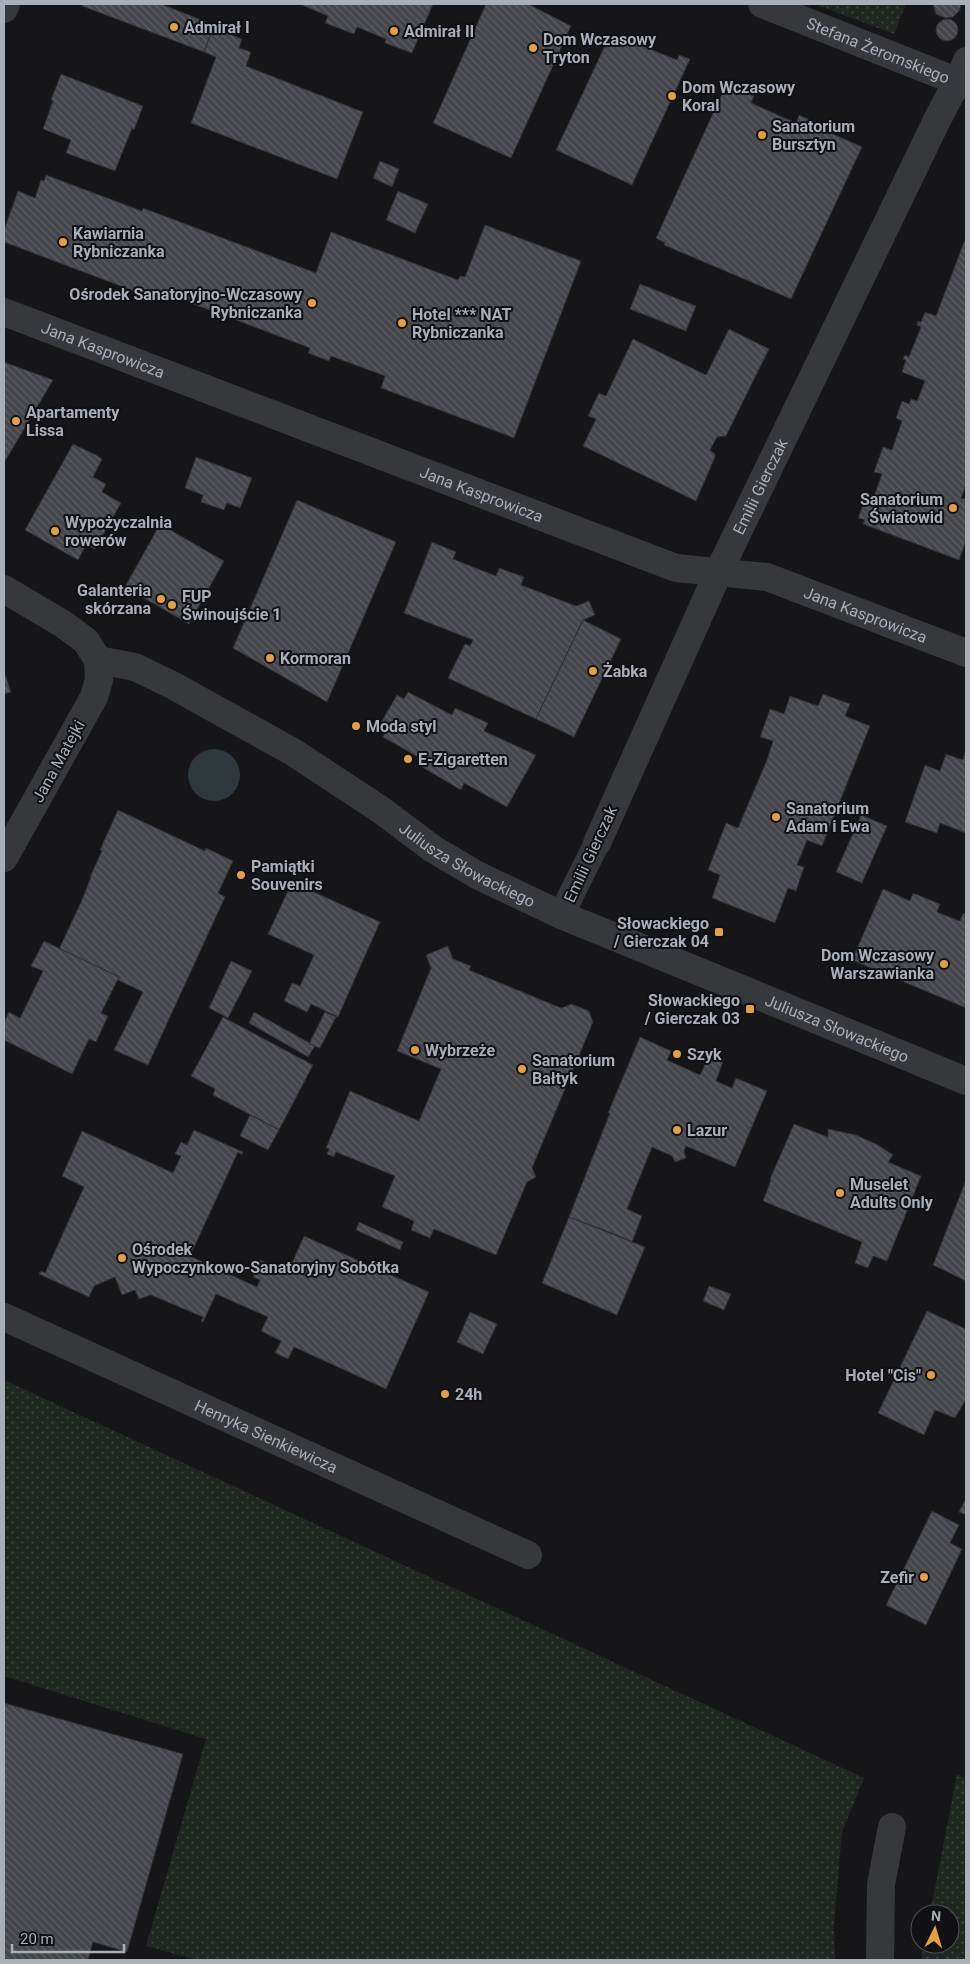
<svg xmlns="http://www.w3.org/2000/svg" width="970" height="1964" font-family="Roboto,sans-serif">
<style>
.park{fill:url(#park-dots)}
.water{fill:#2f383d}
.building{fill:url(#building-back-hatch);stroke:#303033}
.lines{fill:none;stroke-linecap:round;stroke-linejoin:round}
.pedestrian{stroke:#37383c;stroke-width:26}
.minor{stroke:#37383c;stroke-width:28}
.tertiary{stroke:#37383c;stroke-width:28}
.poi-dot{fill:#e49f41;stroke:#111113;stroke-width:2}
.labels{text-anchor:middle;stroke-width:4;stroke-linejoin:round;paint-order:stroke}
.poi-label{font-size:16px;font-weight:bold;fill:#a9aeb7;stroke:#111113;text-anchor:start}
.street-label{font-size:16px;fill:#a9aeb7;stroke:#111113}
</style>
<defs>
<pattern id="park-dots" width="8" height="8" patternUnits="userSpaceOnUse" patternTransform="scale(1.25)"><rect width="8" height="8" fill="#202721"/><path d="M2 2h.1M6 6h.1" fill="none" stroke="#3e443f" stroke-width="1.8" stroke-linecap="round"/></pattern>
<pattern id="building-back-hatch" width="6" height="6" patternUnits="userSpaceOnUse" patternTransform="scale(1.25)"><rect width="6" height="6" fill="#45464b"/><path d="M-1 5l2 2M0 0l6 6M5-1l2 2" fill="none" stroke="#5d5e63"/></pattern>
</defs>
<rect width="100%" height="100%" fill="#161618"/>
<g class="park">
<polygon points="814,4 906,4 894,34"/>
<polygon points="4,1380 864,1778 842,1832 834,1925 835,1960 197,1960 146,1946 206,1739 4,1676"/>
<polygon points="957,1774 966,1779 966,1960 921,1960 924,1944 950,1944 950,1914 930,1914"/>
</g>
<circle class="water" cx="214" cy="775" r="26"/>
<g class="building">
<polygon points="83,4 161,4 214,25 204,52 82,6"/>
<polygon points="300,4 433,4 412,53 385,43 386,39 357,27 354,34 325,23 328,16"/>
<polygon points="486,4 528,4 571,26 511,158 433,123"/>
<polygon points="933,4 961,4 961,6 959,11 953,17 945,18 936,14"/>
<circle cx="947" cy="30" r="11"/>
<polygon points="213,28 242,39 239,48 251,52 246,66 363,112 337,179 191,123 216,57 204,52"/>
<polygon points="610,35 627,43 628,40 677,60 679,55 690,59 632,185 556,150"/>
<polygon points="61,74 143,106 134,130 132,128 115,171 66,153 71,140 43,129 53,101 51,100"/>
<polygon points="726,85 754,96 751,103 796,123 799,115 826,127 824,130 862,147 791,299 664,245 665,243 656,238"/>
<polygon points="380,161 399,169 392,187 373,178"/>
<polygon points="46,175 142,211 143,208 316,273 331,232 458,280 460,276 465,277 485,225 581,261 514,438 381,388 385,376 331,356 329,361 308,353 310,348 159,291 155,299 4,242 4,230 18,191 35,198 41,180 44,181"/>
<polygon points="398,191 428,204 415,233 386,220"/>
<polygon points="966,237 966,485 961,498 966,499 966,541 959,560 863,524 865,520 858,518 865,500 872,502 882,474 874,472 883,447 892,450 902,421 896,418 902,401 909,404 911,399 917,401 925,381 902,372 906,360 903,359 905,355 909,357 921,327 917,325 918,321 921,322 925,312 936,316"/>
<polygon points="640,284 696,306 686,331 630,309"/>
<polygon points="729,329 769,349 726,436 717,437 710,450 715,454 715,457 696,501 583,446 596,419 588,416 599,393 606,396 633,339 706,375"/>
<polygon points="4,362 53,380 4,463"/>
<polygon points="73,444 96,455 102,459 93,477 106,484 102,492 121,503 95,549 86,545 78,560 25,530"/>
<polygon points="196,457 252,478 240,508 227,503 224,510 201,502 203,495 185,488"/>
<polygon points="297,500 396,542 327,702 233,648"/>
<polygon points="160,524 224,561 189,624 125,587"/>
<polygon points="432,542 456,552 453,559 496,576 499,568 524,577 521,585 576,606 589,601 595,615 583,620 536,719 448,678 465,644 470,646 473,640 404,613"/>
<polygon points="583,620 621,639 574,737 536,719"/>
<polygon points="4,674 5,674 11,692 4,694"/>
<polygon points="408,692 452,715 455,708 488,723 484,731 536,755 507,807 464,783 461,790 422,767 425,761 383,737 386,730 379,726 397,695 404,699"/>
<polygon points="823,694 850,704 845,716 870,726 822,846 807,840 797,865 804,867 796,891 788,888 775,923 712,898 720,875 708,870 726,823 738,828 767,760 773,741 760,737 770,709 784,714 790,696 818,706"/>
<polygon points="966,749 966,833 940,823 937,833 905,822 925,765 940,771 946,754 963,760"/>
<polygon points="118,810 205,851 206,848 233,861 218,893 225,897 148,1065 114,1050 143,992 118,980 119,977 59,949 82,900 91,877 90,877 102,851 100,850"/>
<polygon points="861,815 887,826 862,883 836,872"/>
<polygon points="292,882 380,922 338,1017 311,1004 307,1012 284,1001 292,983 300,986 314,955 268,934"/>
<polygon points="883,889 910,901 913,893 940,904 937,912 960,921 963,913 966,915 966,1008 852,960"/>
<polygon points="44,941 119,977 101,1013 108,1016 96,1042 89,1039 72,1074 4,1040 4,1023 9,1012 20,1018 43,971 31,966"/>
<polygon points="448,946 453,959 471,966 469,970 561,1008 572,1004 589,1011 593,1022 532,1168 536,1177 527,1182 496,1255 434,1229 430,1238 411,1230 414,1221 382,1207 395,1176 336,1152 334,1157 327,1154 329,1149 326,1148 350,1091 419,1121 441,1069 397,1051 431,968 426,955"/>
<polygon points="231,961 252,971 228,1018 209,1008"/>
<polygon points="254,1012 315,1046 308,1057 249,1023"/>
<polygon points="325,1012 336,1017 320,1048 309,1044"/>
<polygon points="223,1017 313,1065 279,1130 213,1095 215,1089 191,1076"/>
<polygon points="640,1037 671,1051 667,1060 700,1075 710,1054 724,1059 716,1081 732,1088 736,1078 767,1091 735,1167 686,1146 684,1151 686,1158 675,1162 672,1156 652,1147 627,1209 642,1216 632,1242 617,1235 569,1217 610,1113 608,1113"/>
<polygon points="250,1115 279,1130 268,1150 240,1136"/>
<polygon points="794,1124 828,1137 828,1129 856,1135 878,1145 893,1155 888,1162 921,1176 887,1261 873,1256 868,1268 855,1263 862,1242 763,1201 771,1180 770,1179"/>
<polygon points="194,1130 243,1152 242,1155 238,1152 190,1256 257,1287 260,1280 253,1277 260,1260 288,1272 304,1236 429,1292 386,1389 294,1347 288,1359 275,1353 281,1341 261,1331 268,1317 216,1294 203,1322 201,1322 203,1317 151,1295 139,1299 135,1290 122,1295 115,1277 94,1286 89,1297 39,1274 41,1271 45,1273 84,1187 62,1176 82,1131 173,1173 181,1156 175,1154 181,1142 187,1145"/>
<polygon points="966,1180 966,1281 933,1265"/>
<polygon points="569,1217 645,1247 617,1315 542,1283"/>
<polygon points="359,1222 403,1242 400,1250 356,1230"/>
<polygon points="709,1286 731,1294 724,1310 703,1301"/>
<polygon points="927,1311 966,1329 966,1399 955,1418 935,1410 924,1435 878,1413"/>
<polygon points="470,1312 497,1324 483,1354 457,1342"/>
<polygon points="966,1498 966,1515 959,1512"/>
<polygon points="932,1511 959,1525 950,1543 962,1549 926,1625 886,1605"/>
<polygon points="4,1703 183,1754 127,1952 93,1942 88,1960 4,1960"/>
</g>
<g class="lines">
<g class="pedestrian">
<polyline points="957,82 966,60"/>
<polyline points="561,915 597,843"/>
</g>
<g class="minor">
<path id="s1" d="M762 4 966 85"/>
<polyline points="4,9 6,4"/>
<path id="s2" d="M4 312 676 568 767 577 966 653"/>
<path id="s3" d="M98 660 135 667 174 686 293 752 381 810 433 849 477 875 561 915 966 1081"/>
<path id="s4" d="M597 843 719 571 938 118 957 82"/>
<path id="s5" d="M4 1317 528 1555"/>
<polyline points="880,1960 881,1884 892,1827"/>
</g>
<polyline class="tertiary" points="4,589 63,624 86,641 98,660 99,680 94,697 4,858"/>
</g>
<g class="poi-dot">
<circle cx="174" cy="27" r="5"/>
<circle cx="394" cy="31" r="5"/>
<circle cx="533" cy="48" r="5"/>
<circle cx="672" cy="96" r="5"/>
<circle cx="762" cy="135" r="5"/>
<circle cx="63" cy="242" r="5"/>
<circle cx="312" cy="303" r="5"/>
<circle cx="402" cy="323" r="5"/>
<circle cx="16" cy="421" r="5"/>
<circle cx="953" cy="508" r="5"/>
<circle cx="55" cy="531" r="5"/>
<circle cx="161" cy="599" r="5"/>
<circle cx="172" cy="605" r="5"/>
<circle cx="270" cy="658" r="5"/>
<circle cx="593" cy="671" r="5"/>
<circle cx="356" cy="726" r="5"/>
<circle cx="408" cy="759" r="5"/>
<circle cx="776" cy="817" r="5"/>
<circle cx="241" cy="875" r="5"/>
<rect x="714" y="927" width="10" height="10" rx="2.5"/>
<circle cx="944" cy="964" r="5"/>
<rect x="745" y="1004" width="10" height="10" rx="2.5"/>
<circle cx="415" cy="1050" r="5"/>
<circle cx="677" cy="1054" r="5"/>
<circle cx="522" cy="1069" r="5"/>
<circle cx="677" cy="1130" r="5"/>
<circle cx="840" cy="1193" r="5"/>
<circle cx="122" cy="1258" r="5"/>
<circle cx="931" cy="1375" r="5"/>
<circle cx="445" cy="1394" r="5"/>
<circle cx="924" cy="1577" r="5"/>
</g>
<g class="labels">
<g class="poi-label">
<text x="184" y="33">Admirał I</text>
<text x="404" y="37">Admirał II</text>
<text x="543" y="45">Dom Wczasowy<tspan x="543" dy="18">Tryton</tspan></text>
<text x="682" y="93">Dom Wczasowy<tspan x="682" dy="18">Koral</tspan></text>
<text x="772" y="132">Sanatorium<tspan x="772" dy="18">Bursztyn</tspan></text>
<text x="73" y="239">Kawiarnia<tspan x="73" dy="18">Rybniczanka</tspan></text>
<text x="302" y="300" text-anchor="end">Ośrodek Sanatoryjno-Wczasowy<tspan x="302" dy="18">Rybniczanka</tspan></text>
<text x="412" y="320">Hotel *** NAT<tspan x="412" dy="18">Rybniczanka</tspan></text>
<text x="26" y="418">Apartamenty<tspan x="26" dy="18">Lissa</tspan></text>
<text x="943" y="505" text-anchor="end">Sanatorium<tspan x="943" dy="18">Światowid</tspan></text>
<text x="65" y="528">Wypożyczalnia<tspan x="65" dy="18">rowerów</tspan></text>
<text x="151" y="596" text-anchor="end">Galanteria<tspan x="151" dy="18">skórzana</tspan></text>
<text x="182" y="602">FUP<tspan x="182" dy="18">Świnoujście 1</tspan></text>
<text x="280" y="664">Kormoran</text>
<text x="603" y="677">Żabka</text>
<text x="366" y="732">Moda styl</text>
<text x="418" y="765">E-Zigaretten</text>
<text x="786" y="814">Sanatorium<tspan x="786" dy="18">Adam i Ewa</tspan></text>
<text x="251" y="872">Pamiątki<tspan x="251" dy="18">Souvenirs</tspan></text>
<text x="709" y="929" text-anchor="end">Słowackiego<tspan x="709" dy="18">/ Gierczak 04</tspan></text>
<text x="934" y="961" text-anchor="end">Dom Wczasowy<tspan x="934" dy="18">Warszawianka</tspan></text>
<text x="740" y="1006" text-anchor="end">Słowackiego<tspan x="740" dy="18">/ Gierczak 03</tspan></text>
<text x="425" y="1056">Wybrzeże</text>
<text x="687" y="1060">Szyk</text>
<text x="532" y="1066">Sanatorium<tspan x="532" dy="18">Bałtyk</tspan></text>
<text x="687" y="1136">Lazur</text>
<text x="850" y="1190">Muselet<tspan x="850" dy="18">Adults Only</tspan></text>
<text x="132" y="1255">Ośrodek<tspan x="132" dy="18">Wypoczynkowo-Sanatoryjny Sobótka</tspan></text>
<text x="921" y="1381" text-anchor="end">Hotel "Cis"</text>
<text x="455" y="1400">24h</text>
<text x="914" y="1583" text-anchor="end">Zefir</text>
</g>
<g class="street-label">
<text dy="6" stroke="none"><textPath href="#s1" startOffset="125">Stefana Żeromskiego</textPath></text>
<text dy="6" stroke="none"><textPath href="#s2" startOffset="106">Jana Kasprowicza</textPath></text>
<text dy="6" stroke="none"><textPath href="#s4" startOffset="392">Emilii Gierczak</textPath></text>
<text dy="6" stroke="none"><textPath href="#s2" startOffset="511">Jana Kasprowicza</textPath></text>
<text dy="6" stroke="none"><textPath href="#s2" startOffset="916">Jana Kasprowicza</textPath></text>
<text transform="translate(58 761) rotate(-61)" y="6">Jana Matejki</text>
<text transform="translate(590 854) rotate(-65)" y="6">Emilii Gierczak</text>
<text dy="6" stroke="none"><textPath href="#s3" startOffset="425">Juliusza Słowackiego</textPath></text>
<text dy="6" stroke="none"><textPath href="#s3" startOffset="830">Juliusza Słowackiego</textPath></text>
<text dy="6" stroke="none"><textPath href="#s5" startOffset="288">Henryka Sienkiewicza</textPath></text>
</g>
</g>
<rect width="970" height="1964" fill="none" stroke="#a9aeb7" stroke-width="10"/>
<g transform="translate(935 1929) rotate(5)"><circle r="24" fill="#111113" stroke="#4e5055"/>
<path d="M0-4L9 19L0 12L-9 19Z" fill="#e49f41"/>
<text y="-8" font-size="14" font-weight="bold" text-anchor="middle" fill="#a9aeb7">N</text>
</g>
<path d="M12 1944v8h112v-8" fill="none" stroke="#a9aeb7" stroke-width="2.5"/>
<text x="20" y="1944" font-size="15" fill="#a9aeb7" stroke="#111113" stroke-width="4" paint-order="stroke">20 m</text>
</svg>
